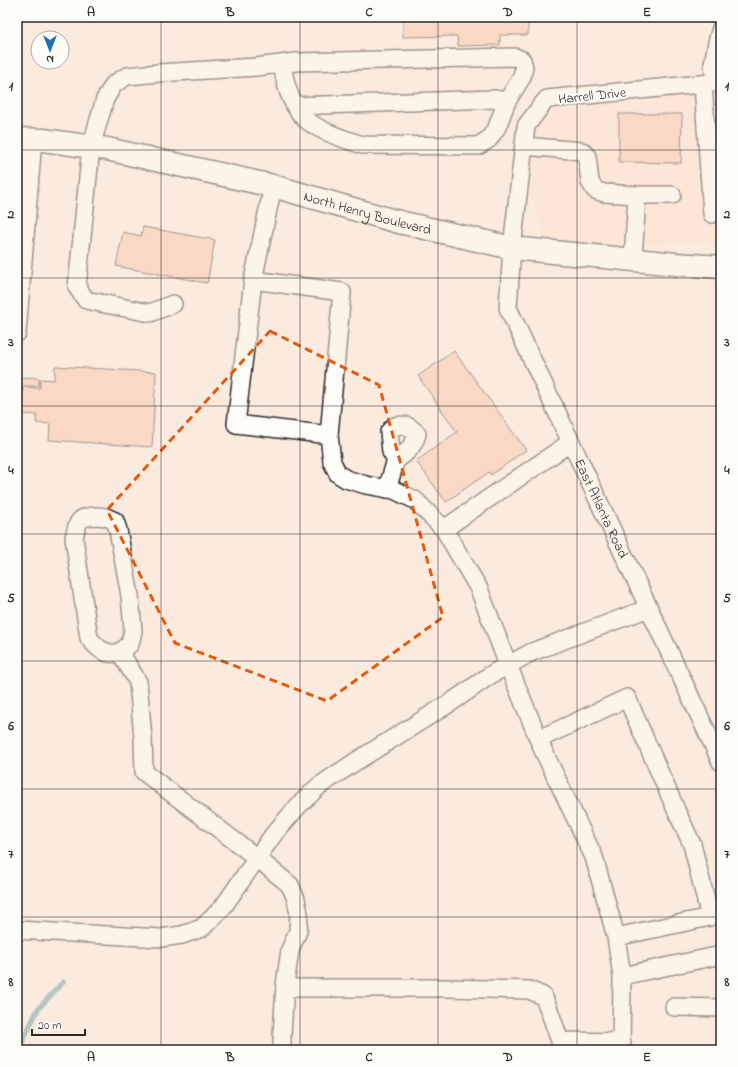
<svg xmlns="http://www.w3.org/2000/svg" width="738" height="1067" font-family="'Indie Flower',sans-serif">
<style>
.built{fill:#fadfce}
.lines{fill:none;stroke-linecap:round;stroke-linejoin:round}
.stream{stroke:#66969d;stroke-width:5.5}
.building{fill:#f7c4a8;stroke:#2b2b2b}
.minor-casing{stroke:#2b2b2b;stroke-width:20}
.highway-casing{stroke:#2b2b2b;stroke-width:25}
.minor{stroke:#fdfcf7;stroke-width:17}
.highway{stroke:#fdfcf7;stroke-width:22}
.marked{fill:none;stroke:#e8590c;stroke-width:3;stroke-dasharray:8 5;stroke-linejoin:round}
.grid{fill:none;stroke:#2b2b2b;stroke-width:1;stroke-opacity:0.55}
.labels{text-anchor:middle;stroke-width:4;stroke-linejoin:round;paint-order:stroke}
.street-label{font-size:14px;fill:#2b2b2b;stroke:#fdfcf7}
.neatline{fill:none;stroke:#2b2b2b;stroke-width:1.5}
.grid-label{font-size:13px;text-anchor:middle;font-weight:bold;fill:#2b2b2b}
</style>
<rect width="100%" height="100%" fill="#fbebdf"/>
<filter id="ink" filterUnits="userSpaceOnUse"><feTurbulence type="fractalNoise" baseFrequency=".025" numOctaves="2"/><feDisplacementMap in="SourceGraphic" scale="8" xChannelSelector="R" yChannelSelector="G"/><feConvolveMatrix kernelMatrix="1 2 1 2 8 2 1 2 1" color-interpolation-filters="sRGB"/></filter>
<g filter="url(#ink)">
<polygon class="built" points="712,82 721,82 721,243 547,248 530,191 530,125 603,83"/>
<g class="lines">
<polyline class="stream" points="19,1050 24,1038 38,1009 63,982"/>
</g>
<g class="building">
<polygon points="403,17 528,17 528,35 500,35 500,45 458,46 457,36 403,37"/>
<polygon points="619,114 682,114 681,163 619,162"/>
<polygon points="143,227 215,240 207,283 116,266 123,232 141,236"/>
<polygon points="454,351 526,450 491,475 489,472 446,502 416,461 457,432 418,376"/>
<polygon points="55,366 156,372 152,447 49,440 50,424 36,423 37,415 21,414 23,387 40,388 40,379 54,380"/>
<polygon points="17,377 39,378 39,386 17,386"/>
</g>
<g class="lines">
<defs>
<g id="minor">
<path id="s1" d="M721 82 547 99 541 106 526 126 512 248 508 308 721 762"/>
<polyline points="715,83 713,64 717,42 721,28"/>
<polyline points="703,84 712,214"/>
<polyline points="295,106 493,99 507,101"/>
<polyline points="524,146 582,151 587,156 590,182 595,190 604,193 637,195"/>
<polyline points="633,260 637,195 672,195"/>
<polyline points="253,280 236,424 329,435 342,292 253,280 273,186"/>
<path d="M173 304 150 313 86 300 77 287 91 147 105 99 114 84 127 76 159 73 256 67 296 62 515 57 522 60 524 67 522 77 507 101 497 127 489 139 478 146 363 145C346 140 317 130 304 118 299 113 295 106 292 100 286 89 284 76 282 64"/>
<polyline points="17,333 33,140"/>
<polyline points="329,435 332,462 338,474 346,479 366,485 394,490 415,500 444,529 479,589 508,665 543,750 594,857 616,937 622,976 721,955"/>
<path d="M387 489 396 460C406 454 414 446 417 434 409 425 405 424 394 426L389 432 391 452 396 460"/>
<path d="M97 516 106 517 115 521 118 530 130 596 133 631 130 644C127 647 123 650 119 652 107 657 96 647 89 638L74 538C78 520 78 517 97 516Z"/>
<polyline points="444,529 571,442"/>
<polyline points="120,652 138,682 143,738 144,772 257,858 290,885 296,899 299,914 298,931 290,950 285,985 282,1035 282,1050"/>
<polyline points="539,739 627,698 677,812 692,844 710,917 616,937"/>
<polyline points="17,930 161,938 182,935 202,928 223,907 273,835 299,805 319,786 355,762 453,701 492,674 532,652 649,608"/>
<polyline points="285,988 447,988 529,990 543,996 548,1007 560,1041 622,1042"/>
<polyline points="674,1007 721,1008"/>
<polyline points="621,1050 622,976"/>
</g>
<g id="highway">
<path id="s2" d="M17 139 43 140 107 149 273 186 395 221 512 248 676 264 721 267"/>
</g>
</defs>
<use href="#minor" class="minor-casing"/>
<use href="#highway" class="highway-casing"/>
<use href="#minor" class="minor"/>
<use href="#highway" class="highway"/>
</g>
</g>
<path d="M0 0H738V1067H0ZM270 331 379 385 443 617 327 701 175 643 107 510Z" fill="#fbebdf" fill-opacity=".55" fill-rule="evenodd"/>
<path class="marked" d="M270 331 379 385 443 617 327 701 175 643 107 510Z"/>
<path class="grid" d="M161 17V1050M300 17V1050M438 17V1050M577 17V1050M17 150H721M17 278H721M17 406H721M17 534H721M17 661H721M17 789H721M17 917H721"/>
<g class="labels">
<g class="street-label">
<text transform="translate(592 95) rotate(-6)" y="5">Harrell Drive</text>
<text dy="5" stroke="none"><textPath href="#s2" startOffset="359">North Henry Boulevard</textPath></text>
<text dy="5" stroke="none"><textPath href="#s1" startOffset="613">East Atlanta Road</textPath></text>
</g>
</g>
<rect width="738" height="1067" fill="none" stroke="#fdfcf7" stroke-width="44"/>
<g transform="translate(50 50) rotate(180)"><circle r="19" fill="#fdfcf7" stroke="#a9a8a5"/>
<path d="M0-3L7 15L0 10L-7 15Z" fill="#1f6fb2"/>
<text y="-6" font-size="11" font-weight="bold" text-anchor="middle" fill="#2b2b2b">N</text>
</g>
<path d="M32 1029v6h53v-6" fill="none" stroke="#2b2b2b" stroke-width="2"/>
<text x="38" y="1029" font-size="12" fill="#2b2b2b" stroke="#fdfcf7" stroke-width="3" paint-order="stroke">20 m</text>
<rect x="22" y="22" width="694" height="1023" class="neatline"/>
<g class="grid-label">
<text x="91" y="16">A</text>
<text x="230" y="16">B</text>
<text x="369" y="16">C</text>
<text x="508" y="16">D</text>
<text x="647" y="16">E</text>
<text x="11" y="90">1</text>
<text x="727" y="90">1</text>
<text x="11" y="218">2</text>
<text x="727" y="218">2</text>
<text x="11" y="346">3</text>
<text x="727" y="346">3</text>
<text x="11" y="474">4</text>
<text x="727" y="474">4</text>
<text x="11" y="602">5</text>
<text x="727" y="602">5</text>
<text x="11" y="730">6</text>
<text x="727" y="730">6</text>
<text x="11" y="858">7</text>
<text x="727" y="858">7</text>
<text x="11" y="986">8</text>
<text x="727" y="986">8</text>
<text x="91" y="1061">A</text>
<text x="230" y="1061">B</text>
<text x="369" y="1061">C</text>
<text x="508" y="1061">D</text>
<text x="647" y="1061">E</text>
</g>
</svg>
